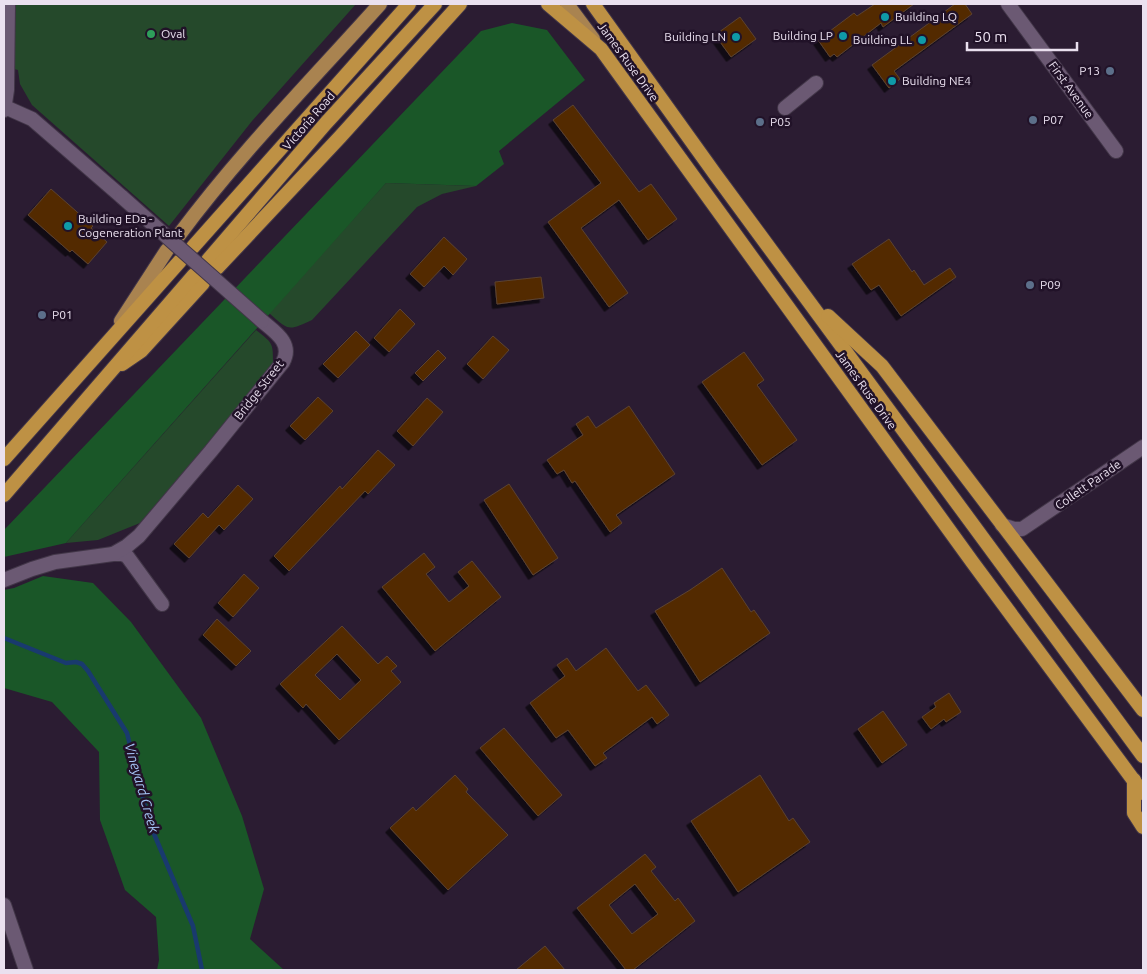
<svg xmlns="http://www.w3.org/2000/svg" width="1147" height="974" font-family="Ubuntu,sans-serif">
<style>
.green{fill:#25492b}
.forest{fill:#1a5728}
.lines{fill:none;stroke-linecap:round;stroke-linejoin:round}
.stream{stroke:#193a6e;stroke-width:4.5}
.building{fill:#522901;stroke:#5c4330;fill-rule:evenodd;filter:url(#shadow)}
.minor-casing{stroke:#423648;stroke-width:16}
.tertiary-casing{stroke:#423648;stroke-width:16}
.primary-casing{stroke:#423648;stroke-width:16}
.trunk-casing{stroke:#423648;stroke-width:16}
.minor{stroke:#6b5973;stroke-width:14}
.tertiary{stroke:#6b5973;stroke-width:14}
.primary{stroke:#a98350;stroke-width:14}
.trunk{stroke:#be9144;stroke-width:14}
.minor-bridge-casing{stroke:#423648;stroke-width:16;stroke-linecap:butt}
.minor-bridge{stroke:#6b5973;stroke-width:14}
.culture-dot{fill:#0f9aa8;stroke:#211228;stroke-width:2}
.leisure-dot{fill:#2e9e5b;stroke:#211228;stroke-width:2}
.service-dot{fill:#5c6f8a;stroke:#211228;stroke-width:2}
.labels{text-anchor:middle;stroke-width:5;stroke-linejoin:round;paint-order:stroke}
.poi-label{font-size:12px;fill:#eae0ef;stroke:#211228;text-anchor:start}
.street-label{font-size:12px;fill:#eae0ef;stroke:#211228}
.water-label{font-size:14px;font-style:italic;fill:#a5c4f5;stroke:#211228}
</style>
<defs>
<filter id="shadow"><feDropShadow dx="-4.5" dy="4.5" stdDeviation="0" flood-color="#0009"/></filter>
</defs>
<rect width="100%" height="100%" fill="#2b1c32"/>
<g class="green">
<polygon points="14,4 356,4 252,121 169,226 32,105 20,84 18,70 14,69"/>
<path d="M386 183 476 186 442 194 417 207 312 320C288 331 289 331 269 313Z"/>
<path d="M256 330C274 344 273 343 273 367L140 523 98 540 66 543Z"/>
</g>
<g class="forest">
<polygon points="512,23 547,30 585,80 499,151 504,164 476,186 386,183 66,543 4,557 4,530 481,31"/>
<polygon points="43,576 93,583 131,622 201,718 242,816 264,889 250,939 284,970 157,970 159,960 156,917 125,890 100,820 99,752 52,702 4,688 4,590 14,588"/>
</g>
<g class="lines">
<polyline class="stream" points="4,638 66,663 76,662 82,664 88,671 127,733 149,822 193,926 202,970"/>
</g>
<g class="building">
<polygon points="875,4 914,4 883,27 881,23 837,57 834,54 830,57 818,40 854,13 857,16"/>
<polygon points="955,4 965,4 972,14 894,71 900,79 889,88 872,65"/>
<polygon points="740,17 756,39 731,57 715,35"/>
<polygon points="573,105 639,192 651,184 677,219 648,240 619,200 581,228 628,293 609,307 548,222 601,183 553,120"/>
<polygon points="51,189 93,226 91,228 107,242 88,264 72,250 70,252 28,215"/>
<polygon points="444,237 467,259 453,275 444,266 424,287 410,274"/>
<polygon points="889,239 912,272 914,270 924,285 950,268 956,277 901,316 879,285 871,290 852,264"/>
<polygon points="541,277 544,298 497,304 495,282"/>
<polygon points="400,309 415,324 389,352 374,338"/>
<polygon points="356,331 370,345 338,378 323,364"/>
<polygon points="493,336 509,350 483,379 467,364"/>
<polygon points="438,350 446,358 423,381 415,373"/>
<polygon points="744,352 764,380 757,385 797,440 762,465 702,382"/>
<polygon points="318,397 333,411 305,440 290,426"/>
<polygon points="427,398 443,412 413,446 397,431"/>
<polygon points="629,406 675,474 616,515 622,523 610,532 575,481 572,483 564,470 557,474 547,460 583,435 576,424 588,416 596,428"/>
<polygon points="378,450 395,465 368,494 365,491 289,571 274,556 340,486 342,489"/>
<polygon points="509,484 558,558 533,575 484,500"/>
<polygon points="238,485 253,499 224,530 219,525 189,558 174,544 203,513 208,518"/>
<polygon points="424,553 435,567 426,574 449,602 469,586 458,572 472,561 501,597 435,651 382,587"/>
<polygon points="722,568 751,612 754,610 770,633 700,682 655,611 690,590"/>
<polygon points="244,574 259,588 233,617 218,603"/>
<polygon points="217,619 251,651 236,666 203,635"/>
<path d="M342 626 378 664 387 656 397 666 391 671 401 682 339 740 306 704 303 708 280 684ZM337 654 361 680 340 700 315 675Z"/>
<polygon points="606,648 638,691 646,685 669,715 657,724 652,717 603,753 607,758 595,766 568,730 556,738 530,703 565,676 557,665 567,658 576,671"/>
<polygon points="949,693 961,712 946,722 944,719 931,729 922,717 936,707 934,703"/>
<polygon points="883,711 907,745 882,763 858,729"/>
<polygon points="504,728 562,795 538,816 480,748"/>
<polygon points="455,775 468,789 466,792 508,835 448,890 390,828 413,807 416,811"/>
<polygon points="760,775 789,821 793,818 810,842 738,892 691,821"/>
<path d="M645 854 656 867 651 871 675 901 678 898 695 921 633 970H626L577 908ZM635 884 658 914 632 934 609 905Z"/>
<polygon points="545,946 565,970 516,970"/>
</g>
<g class="lines">
<defs>
<g id="minor">
<polyline points="1008,4 1116,151"/>
<polyline points="5,107 32,119 122,197"/>
<polyline points="785,108 816,83"/>
<polyline points="113,554 122,554 127,556 162,604"/>
<path d="M4 580 32 569 55 562 113 554 127 546 139 536 211 451 283 362C293 343 275 332 262 321"/>
<polyline points="4,905 26,970"/>
</g>
<g id="tertiary">
<polyline points="4,110 7,90 8,4"/>
<polyline points="1002,525 1014,529 1022,529 1143,447"/>
</g>
<g id="primary">
<polyline points="567,4 593,39"/>
<path d="M179 235C240 153 312 80 380 4"/>
<polyline points="121,321 167,250"/>
</g>
<g id="trunk">
<polyline points="548,4 601,49 973,563 1143,793"/>
<polyline points="593,4 715,174 1143,756"/>
<polyline points="193,247 409,4"/>
<polyline points="208,260 326,123 435,4"/>
<polyline points="217,268 340,137 460,4"/>
<polyline points="828,316 882,366 1143,710"/>
<polyline points="122,364 141,351 203,283"/>
<polyline points="4,459 180,261"/>
<polyline points="4,495 194,275"/>
<polyline points="1134,780 1134,813 1143,827"/>
</g>
</defs>
<use href="#minor" class="minor-casing"/>
<use href="#tertiary" class="tertiary-casing"/>
<use href="#primary" class="primary-casing"/>
<use href="#trunk" class="trunk-casing"/>
<use href="#minor" class="minor"/>
<use href="#tertiary" class="tertiary"/>
<use href="#primary" class="primary"/>
<use href="#trunk" class="trunk"/>
<defs>
<polyline id="minor-bridge" points="122,197 262,321"/>
</defs>
<use href="#minor-bridge" class="minor-bridge-casing"/>
<use href="#minor-bridge" class="minor-bridge"/>
</g>
<g class="culture-dot">
<circle cx="885" cy="17" r="5"/>
<circle cx="843" cy="36" r="5"/>
<circle cx="736" cy="37" r="5"/>
<circle cx="922" cy="40" r="5"/>
<circle cx="892" cy="81" r="5"/>
<circle cx="68" cy="226" r="5"/>
</g>
<circle class="leisure-dot" cx="151" cy="34" r="5"/>
<g class="service-dot">
<circle cx="1110" cy="71" r="5"/>
<circle cx="1033" cy="120" r="5"/>
<circle cx="760" cy="122" r="5"/>
<circle cx="1030" cy="285" r="5"/>
<circle cx="42" cy="315" r="5"/>
</g>
<g class="labels">
<g class="poi-label">
<text x="895" y="21">Building LQ</text>
<text x="161" y="38">Oval</text>
<text x="833" y="40" text-anchor="end">Building LP</text>
<text x="726" y="41" text-anchor="end">Building LN</text>
<text x="912" y="44" text-anchor="end">Building LL</text>
<text x="1100" y="75" text-anchor="end">P13</text>
<text x="902" y="85">Building NE4</text>
<text x="1043" y="124">P07</text>
<text x="770" y="126">P05</text>
<text x="78" y="223">Building EDa -<tspan x="78" dy="14">Cogeneration Plant</tspan></text>
<text x="1040" y="289">P09</text>
<text x="52" y="319">P01</text>
</g>
<g class="street-label">
<text transform="translate(628 62) rotate(54)" y="4">James Ruse Drive</text>
<text transform="translate(1071 90) rotate(54)" y="4">First Avenue</text>
<text transform="translate(309 121) rotate(-49)" y="4">Victoria Road</text>
<text transform="translate(259 390) rotate(-52)" y="4">Bridge Street</text>
<text transform="translate(866 390) rotate(54)" y="4">James Ruse Drive</text>
<text transform="translate(1088 485) rotate(-35)" y="4">Collett Parade</text>
</g>
<g class="water-label">
<text transform="translate(142 788) rotate(74)" y="5">Vineyard Creek</text>
</g>
</g>
<rect width="1147" height="974" fill="none" stroke="#eae0ef" stroke-width="10"/>
<path d="M967 42v8h110v-8" fill="none" stroke="#eae0ef" stroke-width="2.5"/>
<text x="974" y="42" font-size="15" fill="#eae0ef" stroke="#211228" stroke-width="4" paint-order="stroke">50 m</text>
</svg>
